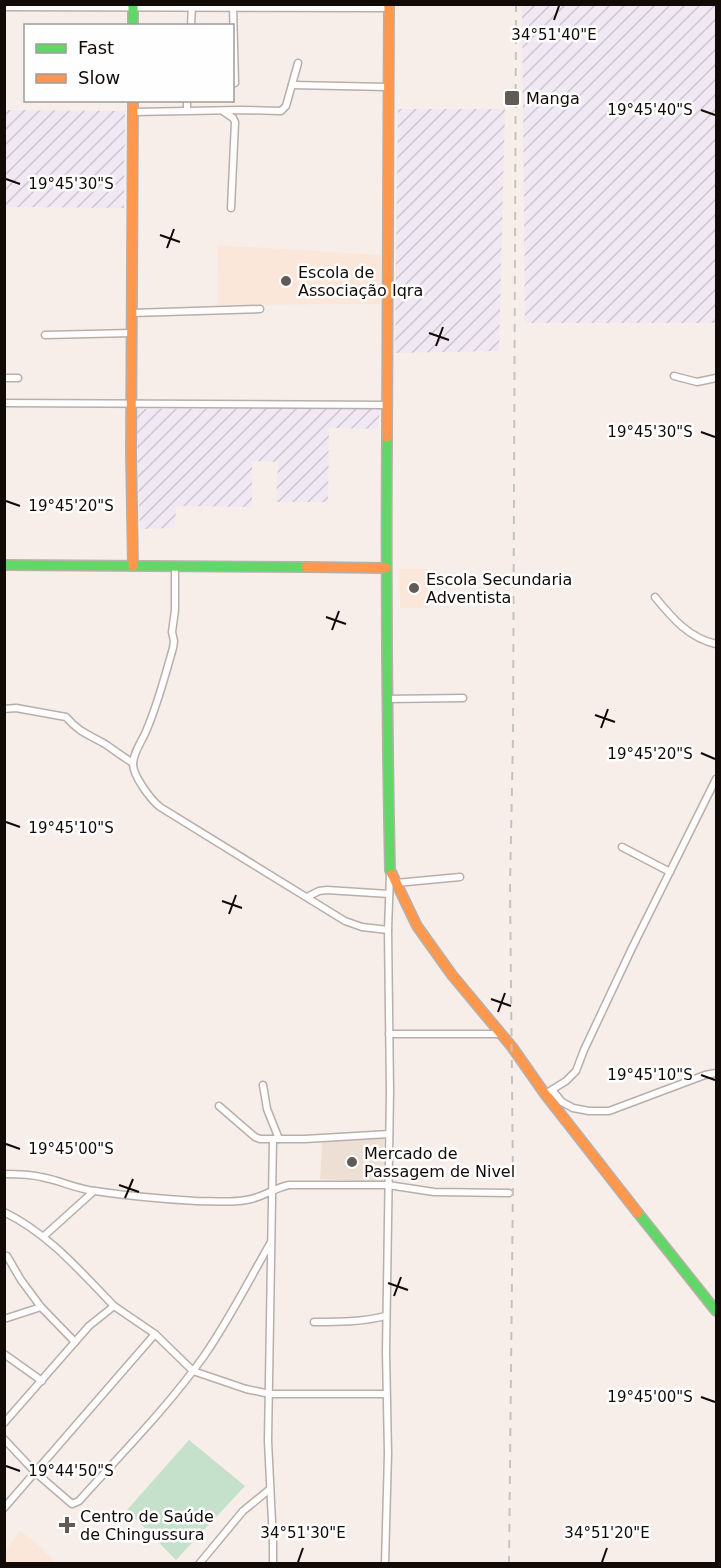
<svg xmlns="http://www.w3.org/2000/svg" width="721" height="1568" font-family="'DejaVu Sans',sans-serif">
<style>
.commercial{fill:#eedfd4}
.industrial{fill:url(#industrial-furrows)}
.built{fill:#fbe6da}
.garden{fill:#c5e0cb}
.lines{fill:none;stroke-linecap:round;stroke-linejoin:round}
.street-casing{stroke:#b7afaa;stroke-width:9}
.fast-casing{stroke:#b7afaa;stroke-width:12}
.slow-casing{stroke:#b7afaa;stroke-width:12}
.street{stroke:#fefcfc;stroke-width:6}
.fast{stroke:#63d668;stroke-width:9}
.slow{stroke:#ff974d;stroke-width:9}
.rail{stroke:#c4c2c0;stroke-width:2;stroke-dasharray:8 8;stroke-linecap:butt}
.ticks{fill:none;stroke:#110a06;stroke-width:2}
.poi-dot{fill:#625a55;stroke:#fefefe;stroke-width:2}
.labels{text-anchor:middle;stroke-width:5;stroke-linejoin:round;paint-order:stroke}
.poi-label{font-size:16px;fill:#110a06;stroke:#fefefe;text-anchor:start}
.ticks-label{font-size:15px;text-anchor:middle;fill:#110a06;stroke:#fefefe;stroke-width:5;stroke-linejoin:round;paint-order:stroke}
</style>
<defs>
<pattern id="industrial-furrows" width="10" height="10" patternUnits="userSpaceOnUse" patternTransform="scale(1.5)"><rect width="10" height="10" fill="#f0e8f2"/><path d="M-1 1l2-2M0 10L10 0M9 11l2-2" fill="none" stroke="#cdc6ce"/></pattern>
</defs>
<rect width="100%" height="100%" fill="#f8eee9"/>
<polygon class="commercial" points="384,1138 385,1182 320,1179 322,1141"/>
<g class="industrial">
<polygon points="522,5 716,5 716,323 525,323"/>
<polygon points="398,109 505,109 499,351 395,353"/>
<polygon points="5,110 125,111 124,208 5,207"/>
<polygon points="259,408 380,409 378,429 329,428 328,502 276,502 278,462 252,461 252,507 176,506 175,528 140,529 136,409"/>
</g>
<g class="built">
<polygon points="217,245 381,255 380,304 218,305"/>
<polygon points="399,569 428,569 428,608 400,608"/>
<polygon points="20,1531 36,1543 56,1563 5,1563 5,1551"/>
</g>
<polygon class="garden" points="189,1440 245,1486 176,1560 127,1510"/>
<g class="lines">
<defs>
<g id="street">
<polyline points="4,7 389,8"/>
<polyline points="233,8 235,83"/>
<polyline points="191,26 192,5"/>
<polyline points="292,85 388,87"/>
<polyline points="187,110 187,100"/>
<polyline points="133,112 241,110 281,111 286,106 298,63"/>
<polyline points="224,112 233,118 235,122 231,208"/>
<polyline points="132,313 260,309"/>
<polyline points="45,335 132,333"/>
<polyline points="674,376 697,382 716,378"/>
<polyline points="4,378 18,378"/>
<polyline points="4,403 388,405"/>
<path d="M175 566V610L172 632 174 641 173 648C165 676 158 703 147 729 143 740 133 752 133 764 133 776 151 800 160 807L345 921 362 927 388 930"/>
<path d="M655 597C672 618 689 638 716 644"/>
<polyline points="387,699 463,698"/>
<path d="M4 709 16 708 66 717C80 733 88 734 105 744 114 750 123 757 133 763"/>
<polyline points="622,847 670,872"/>
<polyline points="396,883 460,877"/>
<polyline points="307,897 319,891 327,890 389,894"/>
<polyline points="389,1034 499,1034"/>
<polyline points="263,1085 267,1109 279,1139"/>
<polyline points="552,1090 562,1102 573,1108 589,1111 609,1111 705,1075 716,1073"/>
<polyline points="545,1094 566,1081 576,1071 584,1050 632,948 716,779"/>
<polyline points="219,1106 255,1137 260,1139 305,1139 389,1134"/>
<path d="M4 1174C17 1174 29 1174 41 1177 59 1180 76 1189 95 1191 128 1196 162 1199 196 1201 212 1201 230 1203 246 1200 262 1198 274 1188 289 1185H388L434 1192 509 1193"/>
<path d="M4 1212C49 1234 80 1271 114 1306"/>
<polyline points="44,1236 94,1191"/>
<polyline points="7,1256 21,1280 41,1307 75,1342"/>
<polyline points="4,1319 41,1307"/>
<path d="M314 1322C338 1322 362 1322 386 1316"/>
<polyline points="4,1354 42,1381"/>
<polyline points="4,1423 89,1326 114,1306 155,1334"/>
<path d="M4 1439 35 1472 72 1504 79 1501C121 1454 167 1408 204 1356 229 1320 249 1280 271 1242"/>
<polyline points="4,1508 155,1334 193,1371 246,1389 270,1394 386,1394"/>
<polyline points="199,1564 243,1511 270,1489"/>
<polyline points="273,1564 273,1542 268,1441 273,1139"/>
<polyline points="385,1564 388,1454 386,1352 390,1091 388,930 390,873"/>
</g>
<g id="fast">
<polyline points="133,4 133,26"/>
<path d="M387 437C386 582 387 726 390 870L392 874"/>
<polyline points="4,565 306,567"/>
<polyline points="638,1213 716,1311"/>
</g>
<g id="slow">
<polyline points="133,100 131,452 133,566"/>
<polyline points="387,437 389,4"/>
<polyline points="306,567 386,568"/>
<polyline points="392,874 417,926 452,975 512,1047 545,1094 638,1213"/>
</g>
</defs>
<use href="#street" class="street-casing"/>
<use href="#fast" class="fast-casing"/>
<use href="#slow" class="slow-casing"/>
<use href="#street" class="street"/>
<use href="#fast" class="fast"/>
<use href="#slow" class="slow"/>
<polyline class="rail" points="509,1564 513,1180 510,886 513,737 516,4"/>
</g>
<path class="ticks" d="M554 20 559 6M701 110 715 115M6 179 20 184M160 235 180 242M167 248 174 229M429 333 449 340M436 346 443 327M701 432 715 437M6 501 20 506M326 617 346 624M332 630 339 611M595 715 615 722M601 728 608 709M701 753 715 759M6 822 20 827M222 901 242 908M229 914 236 895M491 999 511 1006M498 1012 505 993M701 1075 715 1080M6 1144 20 1149M119 1185 139 1192M125 1198 133 1179M388 1283 408 1290M394 1296 401 1277M701 1397 715 1402M6 1466 20 1471M298 1562 303 1548M602 1562 607 1548"/>
<g class="poi-dot">
<rect x="504" y="90" width="16" height="16" rx="3"/>
<circle cx="286" cy="281" r="6"/>
<circle cx="414" cy="588" r="6"/>
<circle cx="352" cy="1162" r="6"/>
<path d="M64 1516h6v6h6v6h-6v6h-6v-6h-6v-6h6z"/>
</g>
<g class="labels">
<g class="poi-label">
<text x="526" y="104">Manga</text>
<text x="298" y="278">Escola de<tspan x="298" dy="18">Associação Iqra</tspan></text>
<text x="426" y="585">Escola Secundaria<tspan x="426" dy="18">Adventista</tspan></text>
<text x="364" y="1159">Mercado de<tspan x="364" dy="18">Passagem de Nivel</tspan></text>
<text x="80" y="1522">Centro de Saúde<tspan x="80" dy="18">de Chingussura</tspan></text>
</g>
</g>
<g class="ticks-label">
<text x="554" y="40">34°51'40"E</text>
<text x="650" y="115">19°45'40"S</text>
<text x="71" y="189">19°45'30"S</text>
<text x="650" y="437">19°45'30"S</text>
<text x="71" y="511">19°45'20"S</text>
<text x="650" y="759">19°45'20"S</text>
<text x="71" y="833">19°45'10"S</text>
<text x="650" y="1080">19°45'10"S</text>
<text x="71" y="1154">19°45'00"S</text>
<text x="650" y="1402">19°45'00"S</text>
<text x="71" y="1476">19°44'50"S</text>
<text x="303" y="1538">34°51'30"E</text>
<text x="607" y="1538">34°51'20"E</text>
</g>
<rect width="721" height="1568" fill="none" stroke="#110a06" stroke-width="12"/>
<rect x="24" y="24" width="210" height="78" fill="#fefefe" stroke="#9f9c9b" stroke-width="1.5"/>
<rect x="36" y="44" width="30" height="9" fill="#63d668" stroke="#9f9c9b" stroke-width="1.5"/>
<text x="78" y="54" font-size="18" fill="#110a06">Fast</text>
<rect x="36" y="74" width="30" height="9" fill="#ff974d" stroke="#9f9c9b" stroke-width="1.5"/>
<text x="78" y="84" font-size="18" fill="#110a06">Slow</text>
</svg>
